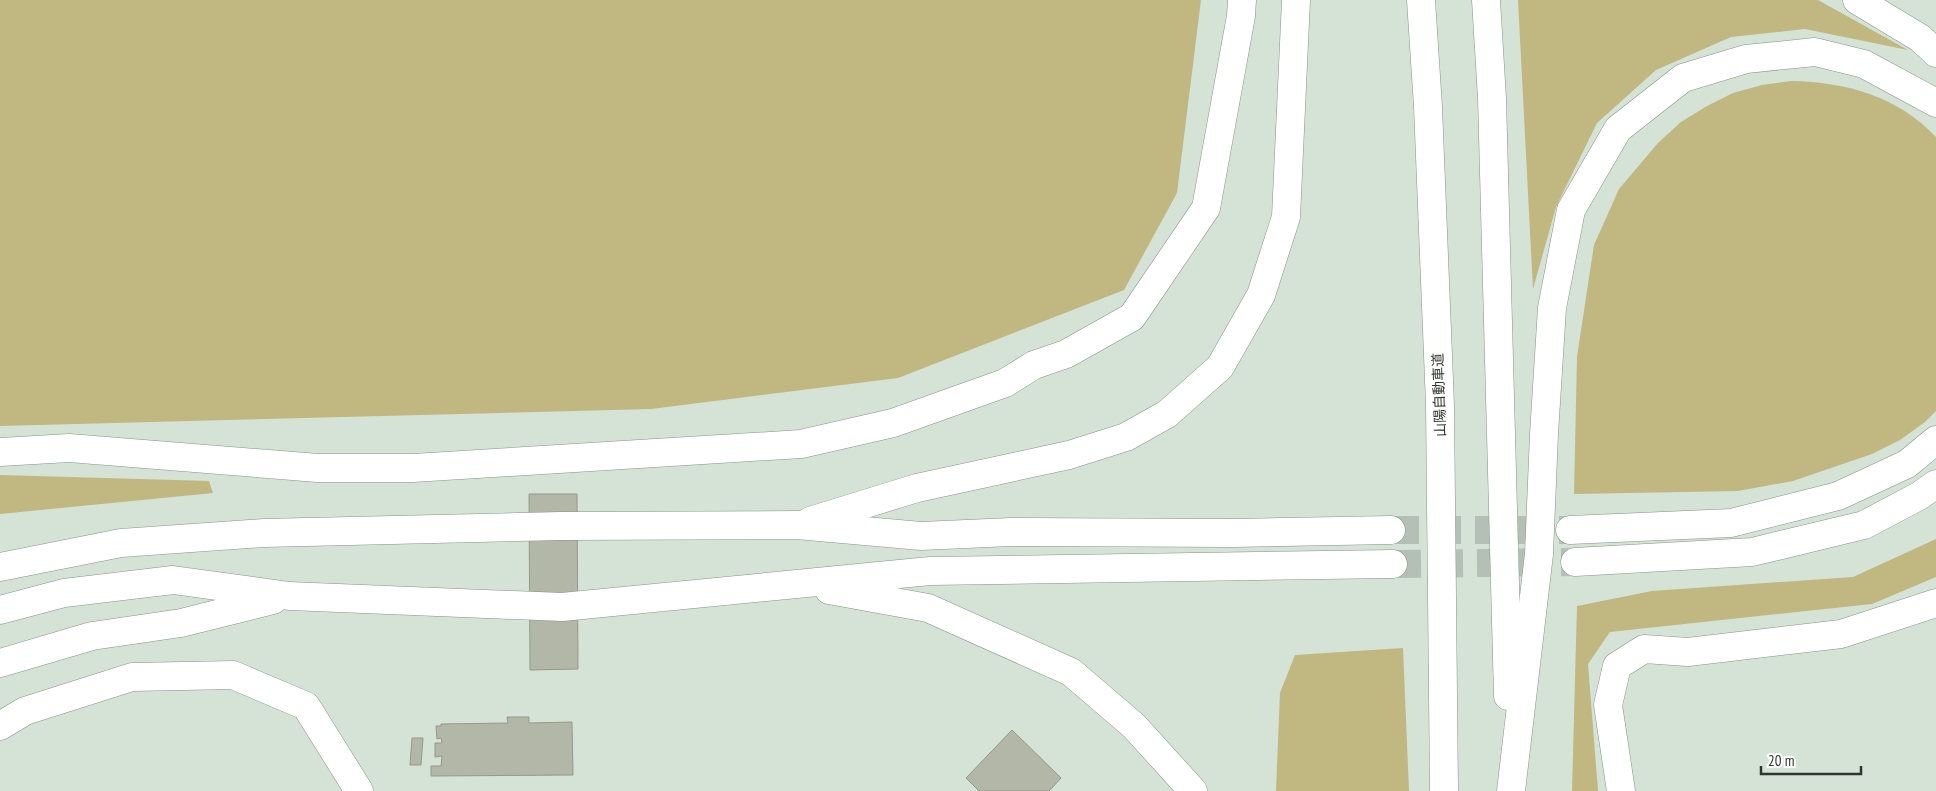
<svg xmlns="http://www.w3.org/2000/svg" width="1936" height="791" font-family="'PT Sans Narrow','Noto Sans JP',sans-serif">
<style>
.green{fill:#c0b781}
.building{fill:#b2b7a8;stroke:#94998b}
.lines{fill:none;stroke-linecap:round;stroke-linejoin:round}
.highway-tunnel{stroke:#b4bfb5;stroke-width:28;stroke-dasharray:28 14;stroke-linecap:butt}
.street-casing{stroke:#879388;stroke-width:29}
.highway-casing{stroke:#879388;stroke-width:29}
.street{stroke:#fff;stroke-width:28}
.highway{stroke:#fff;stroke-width:28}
.labels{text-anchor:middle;stroke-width:5;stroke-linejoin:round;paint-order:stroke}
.street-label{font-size:14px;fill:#2f342f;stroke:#fff}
</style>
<rect width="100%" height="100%" fill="#d5e2d6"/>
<g class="green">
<polygon points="0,0 1201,0 1177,193 1124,290 898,378 651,409 0,426"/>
<polygon points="1518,0 1818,0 1908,50 1805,29 1731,37 1656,70 1597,123 1556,207 1533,289"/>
<path d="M1791 81C1846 82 1897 96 1936 137V411L1925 422 1900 440 1872 454 1793 481 1738 491 1574 494 1577 357 1594 245 1619 189 1658 143 1681 122 1707 106 1733 93 1762 85Z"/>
<polygon points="0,475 209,481 213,493 0,514"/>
<polygon points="1936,539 1936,577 1872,604 1610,632 1588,664 1598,791 1572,791 1577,606 1652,591 1853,577"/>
<polygon points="1403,648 1409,791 1276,791 1280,693 1295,655"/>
</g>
<g class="building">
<polygon points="529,494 577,494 578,669 530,670"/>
<polygon points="507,717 529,717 529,723 572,722 573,775 431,776 431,766 441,766 442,756 435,757 435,743 442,743 441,738 437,739 436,726 441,726 441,724 508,723"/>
<polygon points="1012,730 1061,778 1049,791 979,791 966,778"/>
<polygon points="412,738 423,738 421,765 410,765"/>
</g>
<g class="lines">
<g class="highway-tunnel">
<polyline points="1391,530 1570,530"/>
<polyline points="1393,564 1575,562"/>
</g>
<defs>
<g id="street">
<polyline points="0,452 69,448 318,468 413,468 801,444 893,423 1005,383 1034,365 1066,354 1132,317 1206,208 1241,16 1242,0"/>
<polyline points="0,726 25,711 132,677 233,675 306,706 359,791"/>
<polyline points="1621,791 1608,705 1617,666 1644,649 1688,652 1841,634 1936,603"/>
</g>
<g id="highway">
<polyline points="1421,0 1428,107 1440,405 1444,791"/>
<polyline points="1486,0 1492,98 1508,696"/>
<polyline points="1857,0 1920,38 1936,53"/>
<polyline points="810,521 917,488 1069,455 1126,437 1167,414 1220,367 1261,295 1286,217 1296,0"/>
<polyline points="1570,530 1731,523 1838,496 1907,464 1936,440"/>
<polyline points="1575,562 1752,552 1864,525 1919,496 1936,484"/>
<polyline points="0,567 121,543 264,533 561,526 797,525 921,536 1011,532 1234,533 1391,530"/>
<polyline points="829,590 928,608 1071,672 1134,726 1193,791"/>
<polyline points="0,610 64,593 173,580 289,596 562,607 930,571 1393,564"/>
<polyline points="0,663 92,636 181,623 273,600"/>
<polyline points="1511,791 1539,554 1544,434 1552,308 1571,210 1618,129 1683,78 1746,59 1815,52 1864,64 1936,103"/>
</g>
</defs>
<use href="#street" class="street-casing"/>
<use href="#highway" class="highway-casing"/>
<use href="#street" class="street"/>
<use href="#highway" class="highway"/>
</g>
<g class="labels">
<g class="street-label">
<text transform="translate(1439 395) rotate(-92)" y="5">山陽自動車道</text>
</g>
</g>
<path d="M1761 766v8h100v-8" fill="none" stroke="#2f342f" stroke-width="2.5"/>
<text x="1768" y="766" font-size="15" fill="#2f342f" stroke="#ffffff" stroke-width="4" paint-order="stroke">20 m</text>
</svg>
